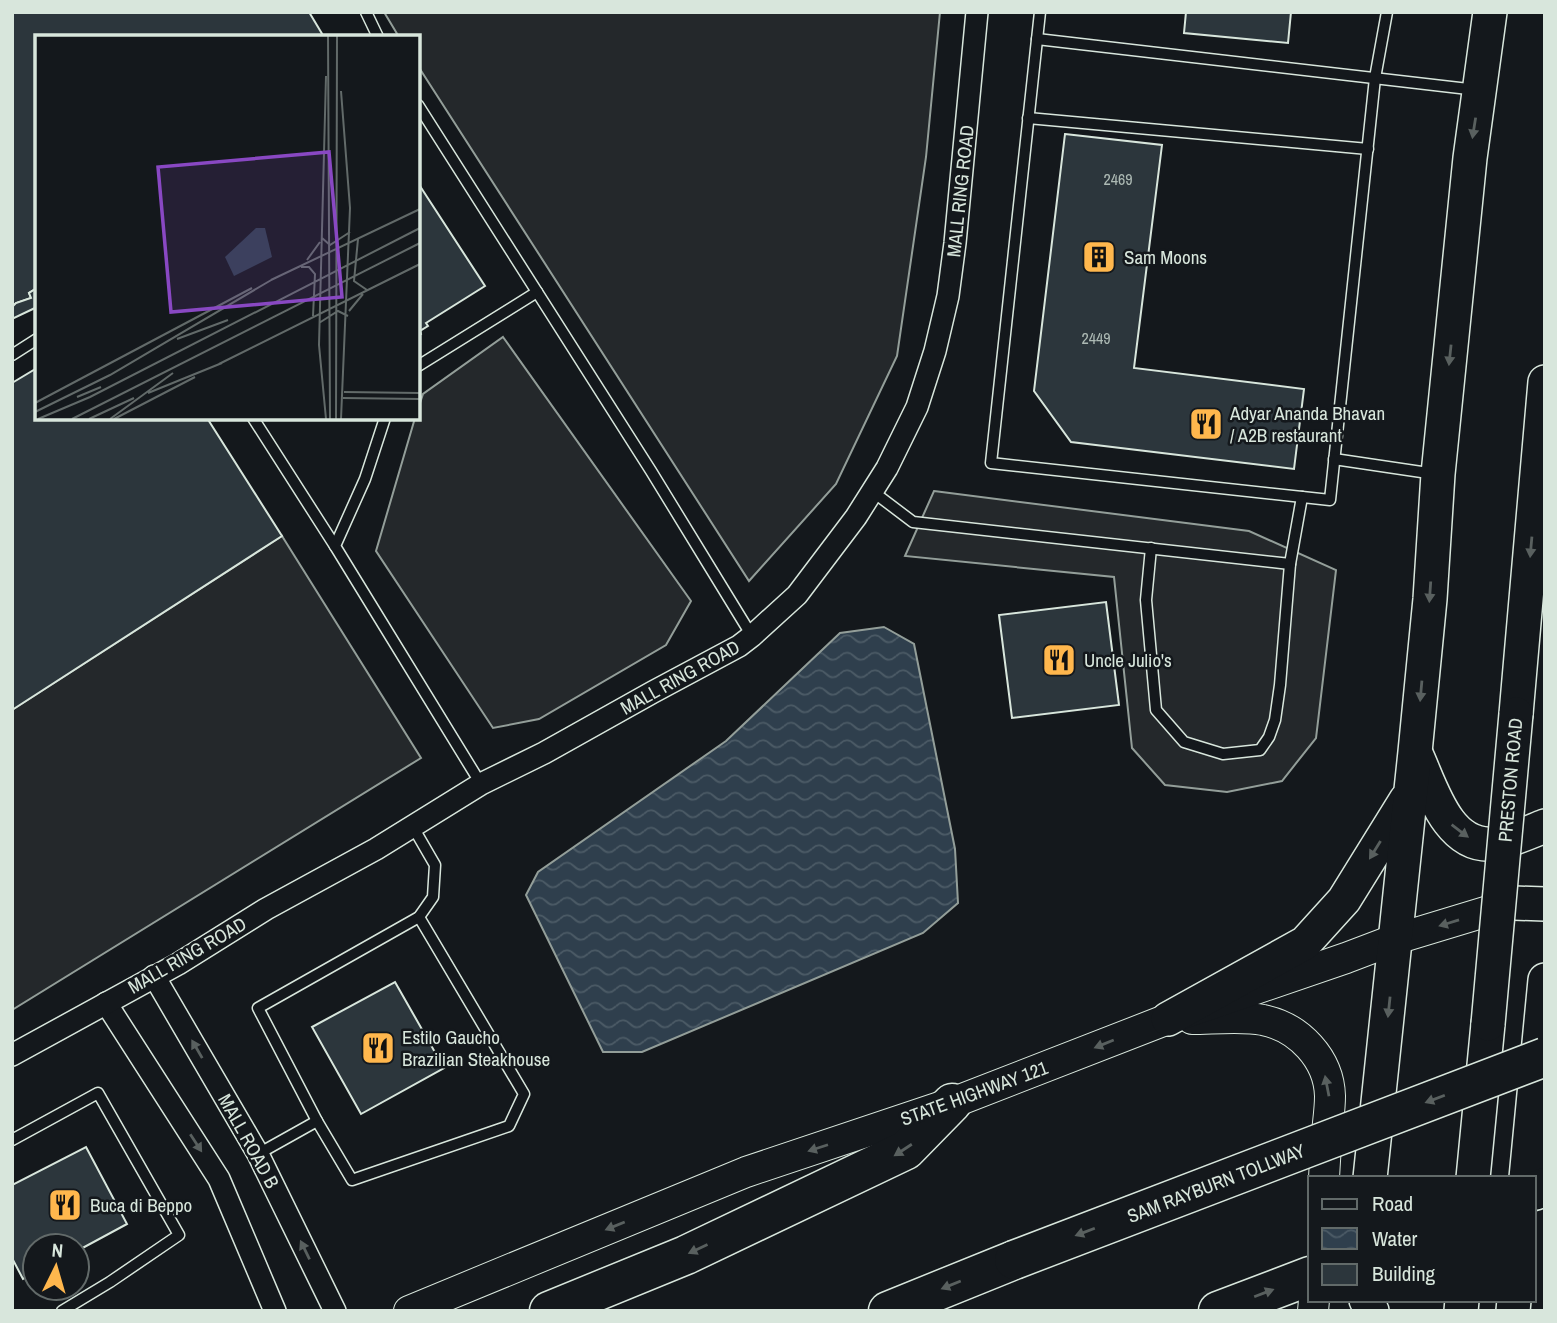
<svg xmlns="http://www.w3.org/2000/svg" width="1557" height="1323" font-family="'Archivo Narrow',sans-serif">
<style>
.parking{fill:#24282b;stroke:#939e99;stroke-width:2}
.water{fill:url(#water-waves);stroke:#939e99;stroke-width:2}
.building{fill:#2c363c;stroke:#d8e6dc;stroke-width:2}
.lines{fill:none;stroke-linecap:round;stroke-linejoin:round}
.lane-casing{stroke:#d8e6dc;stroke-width:13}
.street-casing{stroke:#d8e6dc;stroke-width:24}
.secondary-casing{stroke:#d8e6dc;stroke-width:32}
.primary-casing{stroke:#d8e6dc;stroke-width:36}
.highway-casing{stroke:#d8e6dc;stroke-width:41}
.lane{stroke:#14181c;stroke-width:10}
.street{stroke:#14181c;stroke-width:21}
.secondary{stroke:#14181c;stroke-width:30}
.primary{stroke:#14181c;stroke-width:33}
.highway{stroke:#14181c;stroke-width:38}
.primary-bridge-casing{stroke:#d8e6dc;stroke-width:36;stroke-linecap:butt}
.highway-bridge-casing{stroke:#d8e6dc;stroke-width:41;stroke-linecap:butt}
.primary-bridge{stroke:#14181c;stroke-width:33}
.highway-bridge{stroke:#14181c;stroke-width:38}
.oneway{fill:#59605f}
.labels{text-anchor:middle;stroke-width:5;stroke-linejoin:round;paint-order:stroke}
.number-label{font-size:16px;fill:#adbab4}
.street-label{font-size:19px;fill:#d8e6dc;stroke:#14181c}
.poi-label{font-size:19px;fill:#d8e6dc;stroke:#14181c;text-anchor:start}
.inset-road{fill:none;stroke:#626a69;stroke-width:2}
.view{fill:#8948c3;fill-opacity:0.15;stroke:#8948c3;stroke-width:3.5}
.inset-edge{fill:none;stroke:#d8e6dc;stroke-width:3.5}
</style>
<defs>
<pattern id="water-waves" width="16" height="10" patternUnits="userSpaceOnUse" patternTransform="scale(1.75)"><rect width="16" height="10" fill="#2f3f4d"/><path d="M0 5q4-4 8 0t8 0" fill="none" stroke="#4c5b66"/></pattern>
</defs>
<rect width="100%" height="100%" fill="#14181c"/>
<g class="parking">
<polygon points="384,12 940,12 926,157 897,356 836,484 749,581 418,66 418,37 399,37"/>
<polygon points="503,337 691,601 666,645 539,719 493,728 376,551 415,418 418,418 418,409 423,394"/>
<polygon points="934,491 1249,531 1336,570 1316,738 1282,781 1227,792 1165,785 1132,748 1114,577 905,556"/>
<polygon points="282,536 421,758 12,1010 12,710"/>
</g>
<polygon class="water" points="884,627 914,644 955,849 958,903 923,933 642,1052 603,1052 526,895 538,872 726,741 840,633"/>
<g class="building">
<polygon points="12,12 309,12 324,37 37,37 37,288 29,293 31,298 16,303 12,307"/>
<polygon points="1186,12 1291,12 1288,43 1184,33"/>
<polygon points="1065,134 1162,145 1134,368 1304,389 1294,469 1071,442 1034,391"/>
<polygon points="418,183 485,286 426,323 428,326 420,331 421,334 418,336"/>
<polygon points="37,288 37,307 12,319 12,307 16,303 31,298 29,293"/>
<polygon points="37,368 37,418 207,418 282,536 12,710 12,383"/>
<polygon points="1106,602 1119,705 1012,718 999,615"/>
<polygon points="395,982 444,1068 361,1114 312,1027"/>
<polygon points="86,1147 127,1224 77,1251 77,1246 35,1246 35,1273 23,1279 12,1258 12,1185"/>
</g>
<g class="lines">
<defs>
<g id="lane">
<polyline points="366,12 378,37"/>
<polyline points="1040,12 991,463 1330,500 1375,78 1387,12"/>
<polyline points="1037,39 1477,90"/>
<polyline points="418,105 651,471 752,636"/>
<polyline points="1028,118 1368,149"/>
<polyline points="12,355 37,339"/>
<polyline points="418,366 537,292"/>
<polyline points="253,418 335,546"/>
<polyline points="385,418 365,479 335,546 481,784"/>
<polyline points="1334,459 1435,474"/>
<polyline points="872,491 913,522 1290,564 1302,497"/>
<polyline points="1151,548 1146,600 1156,710 1184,742 1223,754 1260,750 1269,737 1275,720 1280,685 1290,564"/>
<polyline points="317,1121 258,1008 419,917 433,897 435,865 413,827"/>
<polyline points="12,1140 98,1093 179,1235 110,1282 62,1311"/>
<polyline points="258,1154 317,1121 352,1180 509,1126 524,1094 419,917"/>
</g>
<g id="street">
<polyline points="154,976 258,1154 335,1311"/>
<polyline points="106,1003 219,1179 275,1311"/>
<polyline points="12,1055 178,964 266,909 376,849 481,784 544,753 653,692 739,646 752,636 797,595 856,517 887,468 917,407 935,351 948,296 955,243 977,12"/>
</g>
<g id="secondary">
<path d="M1192 1019C1212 1019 1245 1016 1263 1020 1299 1027 1329 1059 1330 1096 1330 1105 1329 1114 1328 1123 1326 1141 1325 1160 1324 1178"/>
<polyline points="409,1311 746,1172 952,1103 1168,1019 1346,958 1396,939 1518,902"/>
<polyline points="1313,1311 1314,1300"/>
</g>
<g id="primary">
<polyline points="1516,714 1545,382"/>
<path d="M1416 754C1431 786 1447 848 1493 844 1505 843 1532 831 1545 826"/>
<polyline points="1514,903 1545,904"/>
<polyline points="1168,1019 1305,943 1344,900 1406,800"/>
<polyline points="1370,1178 1415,752 1430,599 1438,474 1470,158 1490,12"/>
<polyline points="1473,1178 1488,1024"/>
<polyline points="1526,1178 1545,980"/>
<polyline points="1366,1300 1372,1311"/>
<polyline points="1461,1311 1462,1300"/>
<polyline points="1513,1311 1514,1300"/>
</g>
<g id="highway">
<polyline points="1534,1191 1545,1187"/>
<polyline points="549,1311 686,1255 906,1150 952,1103"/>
<polyline points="888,1311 1014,1260"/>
<polyline points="1218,1311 1310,1276"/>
</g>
</defs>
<use href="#lane" class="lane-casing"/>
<use href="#street" class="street-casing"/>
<use href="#secondary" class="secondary-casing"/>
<use href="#primary" class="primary-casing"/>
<use href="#highway" class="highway-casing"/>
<use href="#lane" class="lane"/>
<use href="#street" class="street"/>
<use href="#secondary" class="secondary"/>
<use href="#primary" class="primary"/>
<use href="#highway" class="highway"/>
<defs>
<polyline id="primary-bridge" points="1488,1024 1516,714"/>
<polyline id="highway-bridge" points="1014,1260 1545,1057"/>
</defs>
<use href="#primary-bridge" class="primary-bridge-casing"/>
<use href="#highway-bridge" class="highway-bridge-casing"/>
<use href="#primary-bridge" class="primary-bridge"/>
<use href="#highway-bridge" class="highway-bridge"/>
</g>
<defs><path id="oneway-solid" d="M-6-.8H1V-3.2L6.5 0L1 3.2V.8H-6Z" transform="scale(1.75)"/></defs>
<g class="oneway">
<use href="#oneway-solid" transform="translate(1474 128) rotate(99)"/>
<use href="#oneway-solid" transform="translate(1450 355) rotate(96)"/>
<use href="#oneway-solid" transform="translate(1531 547) rotate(95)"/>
<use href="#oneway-solid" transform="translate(1430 592) rotate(94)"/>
<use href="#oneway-solid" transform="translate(1421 691) rotate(95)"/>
<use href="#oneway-solid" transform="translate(1460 831) rotate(37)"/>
<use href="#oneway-solid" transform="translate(1375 850) rotate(122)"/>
<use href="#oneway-solid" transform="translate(1449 923) rotate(163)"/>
<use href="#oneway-solid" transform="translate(1389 1007) rotate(96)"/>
<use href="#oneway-solid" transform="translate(1104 1044) rotate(158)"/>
<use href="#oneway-solid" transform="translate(197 1049) rotate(-120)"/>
<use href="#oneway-solid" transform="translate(1327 1086) rotate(-101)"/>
<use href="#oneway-solid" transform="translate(1435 1099) rotate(159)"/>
<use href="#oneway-solid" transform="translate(196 1143) rotate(57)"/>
<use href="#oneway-solid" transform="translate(818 1148) rotate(162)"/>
<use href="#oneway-solid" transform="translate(903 1150) rotate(147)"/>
<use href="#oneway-solid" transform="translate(615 1226) rotate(158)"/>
<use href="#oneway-solid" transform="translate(1085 1232) rotate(159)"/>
<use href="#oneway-solid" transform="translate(698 1249) rotate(155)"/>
<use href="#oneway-solid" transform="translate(305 1250) rotate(-116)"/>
<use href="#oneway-solid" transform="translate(951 1285) rotate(158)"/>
<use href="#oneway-solid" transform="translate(1264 1293) rotate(-21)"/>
</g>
<defs>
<symbol id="building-square" viewBox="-11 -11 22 22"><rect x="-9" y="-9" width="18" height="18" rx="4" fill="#ffb74d" stroke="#14181c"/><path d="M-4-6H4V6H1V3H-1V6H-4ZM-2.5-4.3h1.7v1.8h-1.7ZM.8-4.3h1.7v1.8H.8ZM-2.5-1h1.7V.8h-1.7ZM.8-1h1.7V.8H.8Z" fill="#111"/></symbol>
<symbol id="restaurant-square" viewBox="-11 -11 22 22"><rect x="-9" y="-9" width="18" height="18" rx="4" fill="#ffb74d" stroke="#14181c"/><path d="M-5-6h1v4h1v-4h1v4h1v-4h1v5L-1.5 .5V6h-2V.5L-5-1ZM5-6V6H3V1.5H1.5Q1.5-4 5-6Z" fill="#111"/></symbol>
</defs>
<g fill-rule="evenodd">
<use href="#building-square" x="1080" y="238" width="38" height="38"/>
<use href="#restaurant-square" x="1187" y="405" width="38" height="38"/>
<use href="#restaurant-square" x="1040" y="641" width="38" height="38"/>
<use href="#restaurant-square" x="359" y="1029" width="38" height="38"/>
<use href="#restaurant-square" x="46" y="1186" width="38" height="38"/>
</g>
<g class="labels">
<g class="number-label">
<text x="1118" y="185">2469</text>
<text x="1096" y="344">2449</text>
</g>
<g class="street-label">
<text transform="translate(960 191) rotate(-84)" y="7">MALL RING ROAD</text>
<text transform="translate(680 677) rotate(-29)" y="7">MALL RING ROAD</text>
<text transform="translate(1510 780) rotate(-85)" y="7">PRESTON ROAD</text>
<text transform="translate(187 955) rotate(-30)" y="7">MALL RING ROAD</text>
<text transform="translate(974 1093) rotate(-20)" y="7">STATE HIGHWAY 121</text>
<text transform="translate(249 1141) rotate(61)" y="7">MALL ROAD B</text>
<text transform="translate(1216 1183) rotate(-21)" y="7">SAM RAYBURN TOLLWAY</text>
</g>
<g class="poi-label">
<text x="1124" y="264">Sam Moons</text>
<text x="1230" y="420">Adyar Ananda Bhavan<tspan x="1230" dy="22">/ A2B restaurant</tspan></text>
<text x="1084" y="667">Uncle Julio's</text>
<text x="402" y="1044">Estilo Gaucho<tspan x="402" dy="22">Brazilian Steakhouse</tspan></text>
<text x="90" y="1212">Buca di Beppo</text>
</g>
</g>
<g transform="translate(35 35)">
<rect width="385" height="385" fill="#14181c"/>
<path d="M221 193H230L237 222 199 241 190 222Z" fill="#2f3f4d"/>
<path class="inset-road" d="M293 1 295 384M291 41 284 310 291 384M287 203 295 210 315 197M323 204 319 246 332 255M272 225 285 207M266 232H274L280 239 278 281M236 245 385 174M314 276 328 259M284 288 303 276 313 281M142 304 193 285M184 329 385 229M309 357 385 358M113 358 187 328M42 362 66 352M308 363 385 364M0 368 217 253M0 377 75 340 238 244M3 384 55 362 385 193M37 384 385 208M54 384 99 363M75 384 138 338M79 384 160 342M301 384 302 1M306 384 315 173 306 56"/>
<path class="view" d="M294 117 307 262 136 277 123 132Z"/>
<rect width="385" height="385" class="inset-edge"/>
</g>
<rect width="1557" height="1323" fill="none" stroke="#d8e6dc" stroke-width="28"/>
<rect x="1308" y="1176" width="228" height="126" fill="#14181c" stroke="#626a69" stroke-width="2"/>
<rect x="1322" y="1199" width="35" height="10" fill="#14181c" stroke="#626a69" stroke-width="2"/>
<text x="1372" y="1211" font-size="21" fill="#d8e6dc">Road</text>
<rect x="1322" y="1228" width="35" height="21" fill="url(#water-waves)" stroke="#626a69" stroke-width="2"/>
<text x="1372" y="1246" font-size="21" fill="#d8e6dc">Water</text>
<rect x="1322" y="1264" width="35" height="21" fill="#2c363c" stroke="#626a69" stroke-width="2"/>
<text x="1372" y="1281" font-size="21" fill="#d8e6dc">Building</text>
<g transform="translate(56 1267) rotate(5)"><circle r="33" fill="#14181c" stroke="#626a69" stroke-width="2"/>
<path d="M0-5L12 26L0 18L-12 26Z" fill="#ffb74d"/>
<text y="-10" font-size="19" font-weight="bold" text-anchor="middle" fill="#d8e6dc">N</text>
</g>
</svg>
